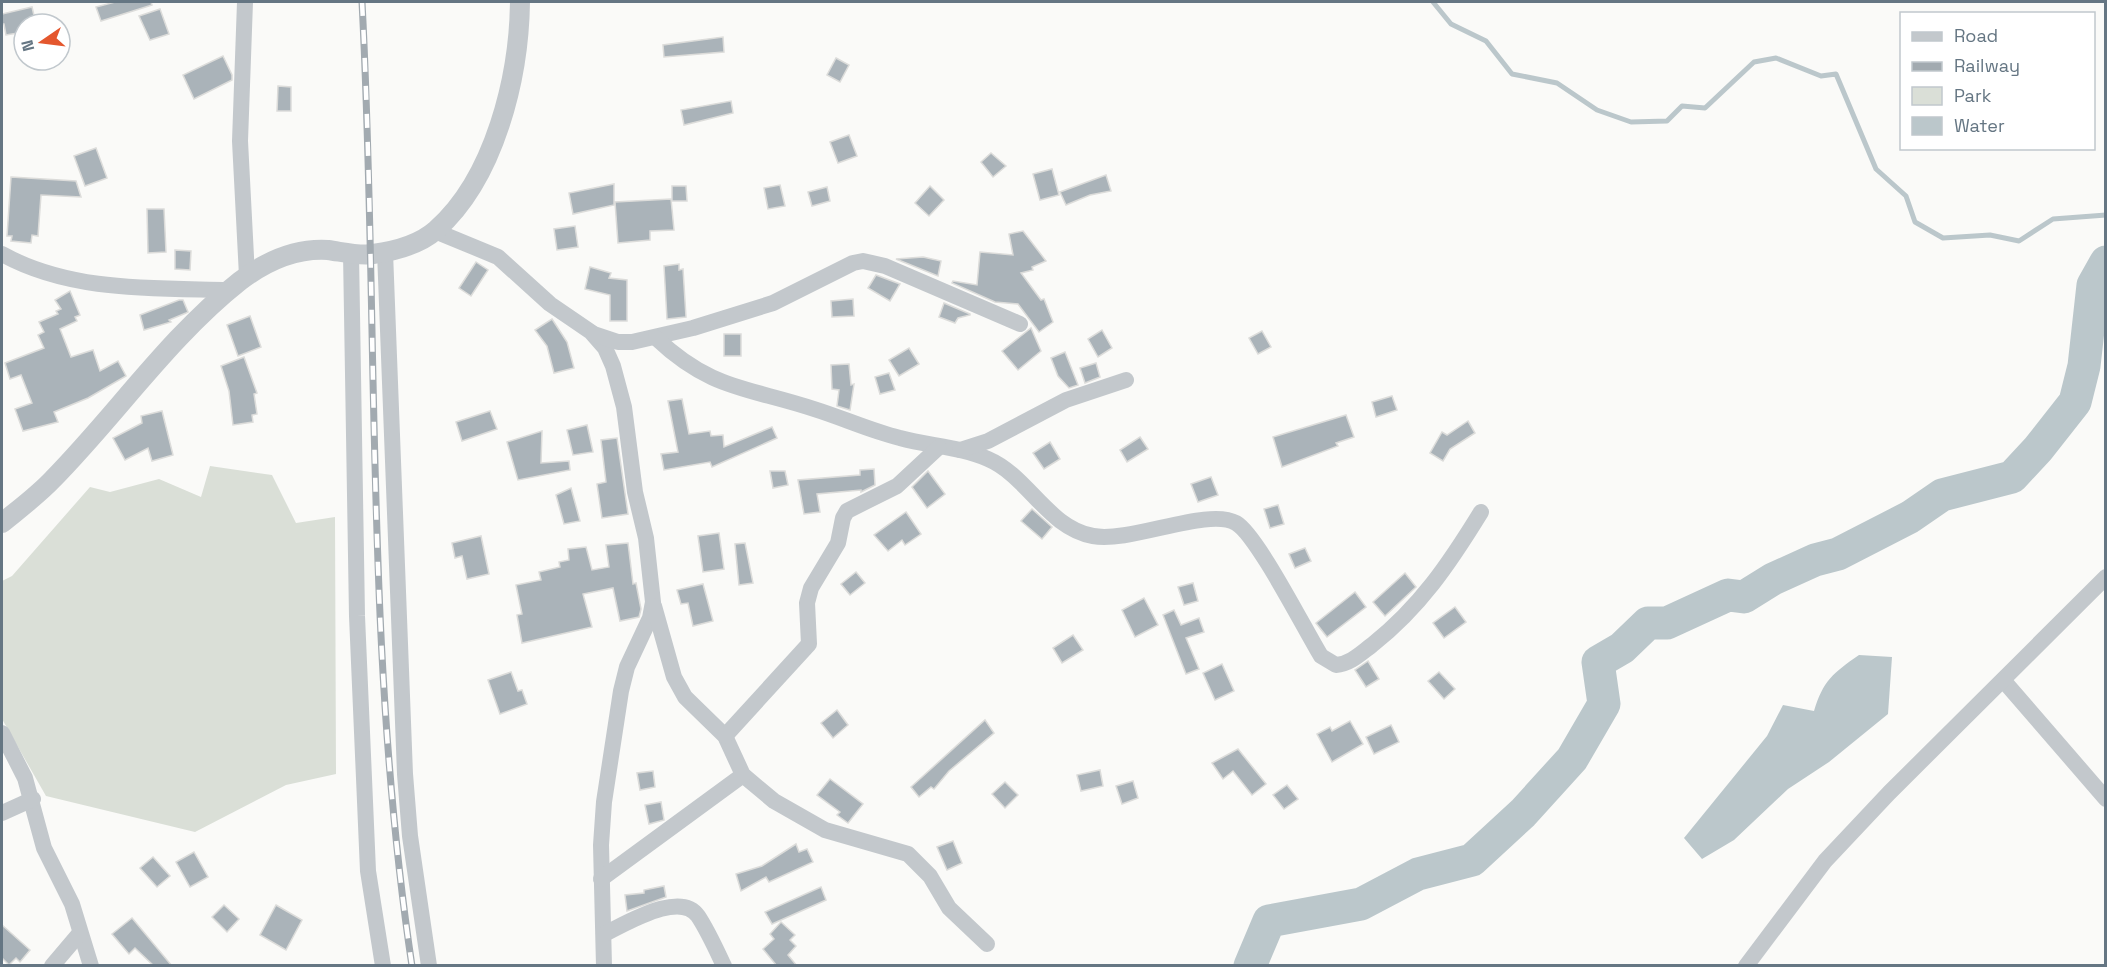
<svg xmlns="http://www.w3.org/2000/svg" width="2107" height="967" font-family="'Space Grotesk',sans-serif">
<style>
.green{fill:#dadfd7}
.water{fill:#bbc7cb}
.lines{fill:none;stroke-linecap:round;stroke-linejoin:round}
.stream{stroke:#bbc7cb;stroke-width:5}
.river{stroke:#bbc7cb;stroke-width:33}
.building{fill:#aab3b9;stroke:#dcdcda;stroke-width:1.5}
.minor{stroke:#c3c8cc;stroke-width:16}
.tertiary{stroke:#c3c8cc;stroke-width:20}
.rail-casing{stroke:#a2aab0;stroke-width:7}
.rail{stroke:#fff;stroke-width:4.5;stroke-dasharray:14;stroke-linecap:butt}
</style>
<rect width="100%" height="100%" fill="#fafaf8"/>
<polygon class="green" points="210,466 272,475 296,523 335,517 336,774 286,785 195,832 46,796 2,719 2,581 12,576 90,487 110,492 159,479 201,497"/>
<path class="water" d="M1859 655 1892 657 1888 714 1829 762 1788 789 1734 840 1702 859 1684 838 1767 736 1783 705 1814 711C1823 681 1833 673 1859 655Z"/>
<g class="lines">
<polyline class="stream" points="1433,2 1451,24 1486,41 1512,74 1557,83 1597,110 1631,122 1667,121 1682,106 1705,108 1754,62 1776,58 1821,76 1836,74 1876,169 1906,196 1915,222 1943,238 1990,235 2019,241 2053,219 2106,215"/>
<polyline class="river" points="1250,966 1269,921 1361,904 1418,874 1472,860 1523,813 1572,759 1604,704 1598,662 1622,648 1648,623 1667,623 1728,595 1744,597 1773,579 1815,560 1838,554 1910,517 1942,495 2012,477 2038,449 2075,402 2084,366 2093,285 2106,262"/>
</g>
<g class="building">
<polygon points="115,2 151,2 152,5 101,21 96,7"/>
<polygon points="32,7 36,24 24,24 24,32 6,35 4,24 2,24 2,14"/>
<polygon points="160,9 169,34 150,40 139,16"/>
<polygon points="723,37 724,52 664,57 663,45"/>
<polygon points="223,56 232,75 232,80 194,99 183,75"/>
<polygon points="836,58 849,65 840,82 827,75"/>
<polygon points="278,86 291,87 291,111 277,111"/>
<polygon points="731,101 733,113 684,125 681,110"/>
<polygon points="849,135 857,156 838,163 830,142"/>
<polygon points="96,148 107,178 85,186 74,156"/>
<polygon points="991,153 1006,166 993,177 981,162"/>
<polygon points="1052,169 1059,195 1040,200 1033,174"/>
<polygon points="1106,175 1111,191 1090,195 1066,205 1060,192"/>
<polygon points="11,177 76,181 81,197 41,195 38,236 32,235 31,243 11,241 12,236 7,236"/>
<polygon points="614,184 614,205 573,214 569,193"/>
<polygon points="780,185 785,206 768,209 764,188"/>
<polygon points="672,186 686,186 687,201 672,201"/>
<polygon points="930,186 944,200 929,216 915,203"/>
<polygon points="827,187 830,201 812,206 808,192"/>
<polygon points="671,199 674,230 650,231 650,240 618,243 615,202"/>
<polygon points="147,209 164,209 166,252 148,253"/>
<polygon points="575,226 578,247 557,250 554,229"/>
<polygon points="1023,231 1046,261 1032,267 1033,270 1021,273 1041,300 1044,299 1053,322 1039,332 1018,304 995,302 952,283 953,281 977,285 980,252 1013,255 1009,234"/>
<polygon points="175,250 191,251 190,270 175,269"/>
<polygon points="923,257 941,261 938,276 896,259"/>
<polygon points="476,262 488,270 471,296 459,288"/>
<polygon points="679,264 679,270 683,269 686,317 667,319 664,266"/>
<polygon points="590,267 611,273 609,278 627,280 627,321 610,321 610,295 585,289"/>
<polygon points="876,275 900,284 890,301 868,288"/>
<polygon points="70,291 80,315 75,317 77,321 60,329 71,357 93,350 100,371 118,361 126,376 88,398 54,412 58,422 23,431 15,409 32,403 21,375 10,379 5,363 44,348 38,335 44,332 39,322 58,314 56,311 61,309 55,300"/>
<polygon points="853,299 854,316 832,317 831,301"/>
<polygon points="179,300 183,300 188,312 186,313 169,320 171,322 144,330 140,315"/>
<polygon points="944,303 970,314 970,315 958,318 955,323 939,317"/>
<polygon points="250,316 261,347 238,356 227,325"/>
<polygon points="552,319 567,342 574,368 554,373 547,346 535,330"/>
<polygon points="1031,328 1041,351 1018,370 1002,351"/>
<polygon points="1102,330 1112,348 1098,357 1088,339"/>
<polygon points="1262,331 1271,347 1258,354 1249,338"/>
<rect x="724" y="334" width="17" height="22"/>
<polygon points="909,348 919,364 899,376 889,360"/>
<polygon points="1065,352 1078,385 1069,388 1058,376 1051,358"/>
<polygon points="244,357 257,393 254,394 257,414 252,415 253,422 233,425 229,391 221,366"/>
<polygon points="1096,363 1100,377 1085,383 1080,368"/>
<polygon points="849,364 851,385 854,384 850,410 837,406 839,390 832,389 831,365"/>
<polygon points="889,373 895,390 880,394 875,377"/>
<polygon points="1392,396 1397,410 1376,417 1372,402"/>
<polygon points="682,399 689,434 710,431 711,436 723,435 724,447 772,427 777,438 712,467 710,462 664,470 661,454 678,452 668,401"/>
<polygon points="162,411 173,455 152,461 148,448 125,460 113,438 142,423 141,416"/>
<polygon points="490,411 497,429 462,441 456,422"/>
<polygon points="1346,415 1354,437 1336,443 1338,446 1282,467 1273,437"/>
<polygon points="1468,421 1475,433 1450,449 1443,461 1430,453 1442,432 1447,435"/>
<polygon points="587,425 593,452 573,455 567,430"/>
<polygon points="542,431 541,463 569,461 570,470 518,480 507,442"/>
<polygon points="1140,437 1148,449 1127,462 1120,450"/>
<polygon points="617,438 628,514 602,518 597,484 606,482 601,440"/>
<polygon points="1050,442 1060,459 1044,469 1033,453"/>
<polygon points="874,469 875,485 861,492 861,490 817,494 820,512 804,514 798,480 860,475 860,470"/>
<polygon points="770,471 785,471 788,485 773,488"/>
<polygon points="928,471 945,494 927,508 912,487"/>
<polygon points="1211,477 1218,495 1198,502 1191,484"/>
<polygon points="571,488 580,521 564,524 556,495"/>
<polygon points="1278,505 1284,524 1270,528 1264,509"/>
<polygon points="1032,509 1052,527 1042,539 1021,521"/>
<polygon points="906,512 921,534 905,545 902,540 888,551 874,535"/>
<polygon points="719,533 724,569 703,572 698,536"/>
<polygon points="481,536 489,574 467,579 462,556 455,558 452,543"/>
<polygon points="628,543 633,584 636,583 641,609 639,617 620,621 613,588 583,594 592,627 522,643 517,615 522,614 516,585 541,580 539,572 560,567 559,562 569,560 568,549 586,547 592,570 609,567 606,545"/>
<polygon points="745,543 753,583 739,585 735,544"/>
<polygon points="1305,548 1311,561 1295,568 1289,554"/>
<polygon points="856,572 865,583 850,595 841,584"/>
<polygon points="1405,573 1416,587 1385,616 1373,602"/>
<polygon points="1193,583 1198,601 1184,605 1178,587"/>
<polygon points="703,584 713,621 693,626 688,603 681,604 677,590"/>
<polygon points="1355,592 1366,607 1327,637 1316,623"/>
<polygon points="1144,598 1158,625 1135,637 1122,610"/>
<polygon points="1455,607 1466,622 1444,638 1433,623"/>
<polygon points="1174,610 1181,625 1199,618 1204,632 1186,638 1199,669 1186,674 1163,615"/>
<polygon points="1073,635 1083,650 1062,663 1053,648"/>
<polygon points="1368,661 1379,679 1366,687 1355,670"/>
<polygon points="1222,664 1234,691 1215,700 1203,673"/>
<polygon points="511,672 518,691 522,690 527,704 500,714 488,680"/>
<polygon points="1439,672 1455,689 1444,699 1428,681"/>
<polygon points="837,710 848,725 833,738 821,723"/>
<polygon points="985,720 994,733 949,771 934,789 931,787 919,797 911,787"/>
<polygon points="1350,721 1363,744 1332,762 1317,734 1330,727 1332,731"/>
<polygon points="1391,725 1399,742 1374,754 1366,737"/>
<polygon points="1238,749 1266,784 1252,795 1233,771 1223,779 1212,763"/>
<polygon points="1100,770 1103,786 1081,791 1077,775"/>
<polygon points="653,771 655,787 640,790 637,773"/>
<polygon points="830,779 863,804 848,823 837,815 840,812 817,795"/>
<polygon points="1133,781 1138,798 1122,804 1116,786"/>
<polygon points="1005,782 1018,795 1005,808 992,794"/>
<polygon points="1287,785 1298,799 1284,809 1273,795"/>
<polygon points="661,802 664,820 649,824 645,805"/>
<polygon points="953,841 962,863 947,870 937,847"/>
<polygon points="796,844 799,852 807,849 813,862 769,882 766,877 741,891 736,874 762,866"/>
<polygon points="194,852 208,877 190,887 176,862"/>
<polygon points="153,857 170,876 157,887 140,868"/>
<polygon points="664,886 666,897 627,911 625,895 644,893 644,890"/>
<polygon points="821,887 826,900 772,924 765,912"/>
<polygon points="224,905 239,919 227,932 212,917"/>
<polygon points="276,905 302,920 286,950 260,935"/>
<polygon points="132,918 172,966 154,966 135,948 129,954 112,934"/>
<polygon points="781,922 795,935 790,940 796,946 788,955 797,966 777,966 763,949 774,939 770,934"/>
<polygon points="2,925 30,950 20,962 16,958 9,965 2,958"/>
</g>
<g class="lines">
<g class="minor">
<polyline points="245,2 240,141 247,276"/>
<polyline points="435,231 498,257 550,304 591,332 605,348 613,366 624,407 635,492 646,538 653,602 650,618 627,667 621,691 604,802 601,845 604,966"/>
<polyline points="385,252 405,774 410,836 429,966"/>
<polyline points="351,253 357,616 368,871 383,966"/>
<path d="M2 254C70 292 153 288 229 290"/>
<polyline points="594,334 618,342 632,342 693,328 773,303 853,263 863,261 885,266 1020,324"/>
<path d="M656 338C711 390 747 387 814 409 843 418 871 431 900 438 929 446 961 447 988 459 1028 476 1048 528 1093 536 1131 543 1208 507 1236 523 1257 535 1305 630 1321 656L1336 665C1350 664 1360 654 1372 645 1420 607 1449 564 1481 512"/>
<polyline points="960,450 988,441 1066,400 1126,380"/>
<polyline points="654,606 674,677 685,697 725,736 743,775 774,801 825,830 908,854 930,876 949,908 987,944"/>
<polyline points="2003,680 2106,799"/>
<polyline points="2,733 25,778 44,848 72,904 91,966"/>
<polyline points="725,736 809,644 807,603 811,588 838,543 843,518 847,511 897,486 939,447"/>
<polyline points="2,813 33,799"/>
<polyline points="601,879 743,775"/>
<path d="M604 934C626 924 680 890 698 916 708 931 716 949 724 966"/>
<polyline points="52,966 80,933"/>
<polyline points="1746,966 1825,861 1889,793 2106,577"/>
</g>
<path class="tertiary" d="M2 523C19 509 38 495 53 479 116 415 169 337 240 281 265 262 296 248 328 250 343 252 358 256 373 254 395 251 419 245 436 230 495 178 519 77 520 2"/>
<defs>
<path id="rail" d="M362 2C379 322 364 647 412 966"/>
</defs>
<use href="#rail" class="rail-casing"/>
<use href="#rail" class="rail"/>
</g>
<rect width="2107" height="967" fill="none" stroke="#657683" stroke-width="6"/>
<rect x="1900" y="12" width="195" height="138" fill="#ffffff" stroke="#c1c8cd" stroke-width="1.5"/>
<rect x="1912" y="32" width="30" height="9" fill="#c3c8cc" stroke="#c1c8cd" stroke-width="1.5"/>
<text x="1954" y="42" font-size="18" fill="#657683">Road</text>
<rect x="1912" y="62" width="30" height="9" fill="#a2aab0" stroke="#c1c8cd" stroke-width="1.5"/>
<text x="1954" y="72" font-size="18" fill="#657683">Railway</text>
<rect x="1912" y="87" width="30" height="18" fill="#dadfd7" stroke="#c1c8cd" stroke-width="1.5"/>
<text x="1954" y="102" font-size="18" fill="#657683">Park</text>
<rect x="1912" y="117" width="30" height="18" fill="#bbc7cb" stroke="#c1c8cd" stroke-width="1.5"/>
<text x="1954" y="132" font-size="18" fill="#657683">Water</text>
<g transform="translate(42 42) rotate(256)"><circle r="28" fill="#ffffff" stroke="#c1c8cd" stroke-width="1.5"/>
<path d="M0-4.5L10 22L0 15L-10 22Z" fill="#e4572e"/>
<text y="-9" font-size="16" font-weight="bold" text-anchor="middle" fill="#657683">N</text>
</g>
</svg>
